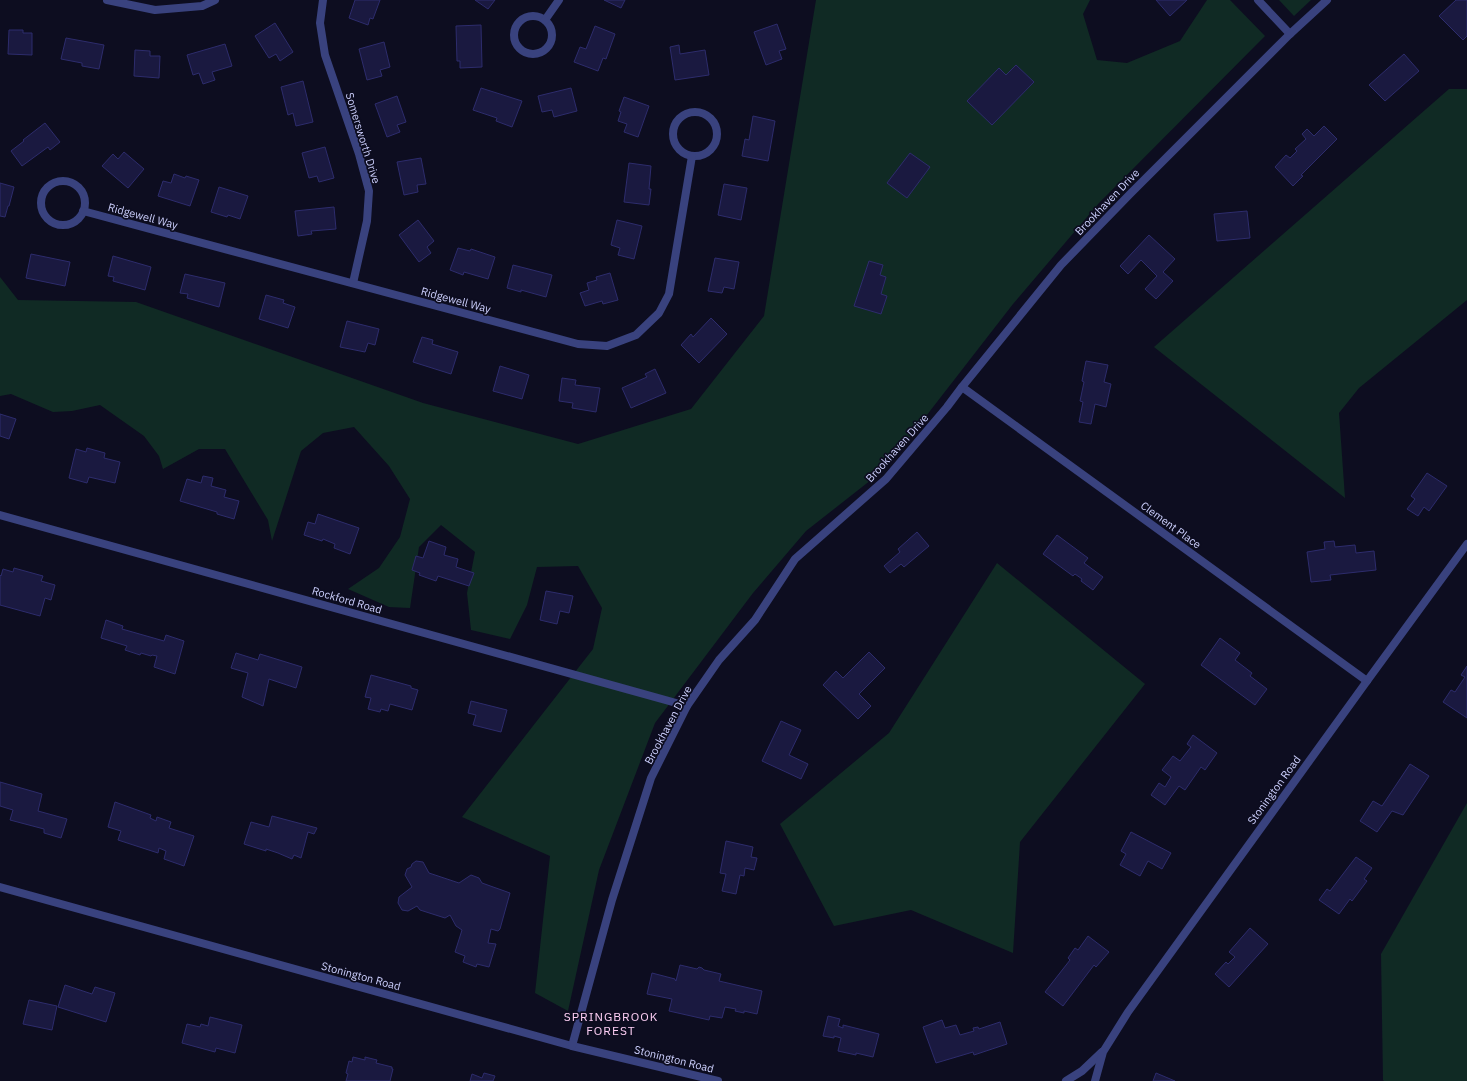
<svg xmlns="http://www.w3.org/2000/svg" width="1467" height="1081" font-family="'IBM Plex Sans',sans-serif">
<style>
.green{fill:#102a24}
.building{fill:#1a1940;stroke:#2d2c6c}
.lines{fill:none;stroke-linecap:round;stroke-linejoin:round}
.minor{stroke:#39427e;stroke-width:8}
.labels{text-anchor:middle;stroke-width:3.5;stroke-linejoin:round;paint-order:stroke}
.street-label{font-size:11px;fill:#cdd0fe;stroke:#0d0d20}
.neighbourhood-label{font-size:12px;letter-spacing:1px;fill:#fecff5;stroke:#0d0d20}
</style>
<rect width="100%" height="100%" fill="#0d0d20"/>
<g class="green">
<polygon points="816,0 1090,0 1083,14 1097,60 1127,63 1180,41 1207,0 1230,0 1265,36 1099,203 1013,304 885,469 806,531 753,593 655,723 599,870 568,1011 535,993 550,856 462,817 593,649 602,608 578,566 537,567 527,605 510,639 471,630 467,593 475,552 441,525 419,547 410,608 389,607 348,589 379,568 400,537 410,499 389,466 354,427 323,433 301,451 272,541 268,520 225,449 199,449 163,469 159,456 144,436 100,405 72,411 53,412 11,394 0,396 0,277 18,300 136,302 423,403 578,444 691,409 764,316"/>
<polygon points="1279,0 1311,0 1294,16"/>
<polygon points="1449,89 1467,89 1467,300 1359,388 1339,413 1345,498 1154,347"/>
<polygon points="997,563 1145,684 1020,842 1013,953 911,910 834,926 780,824 889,733"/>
<polygon points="1467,803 1467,1081 1384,1081 1383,1080 1381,954"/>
</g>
<g class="building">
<polygon points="355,0 380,0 373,19 370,18 368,25 349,18"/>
<polygon points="475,0 495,0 488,9"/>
<polygon points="604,0 625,0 621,8"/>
<polygon points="1156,0 1187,0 1170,16"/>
<polygon points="1456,0 1467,0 1467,36 1463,40 1439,16"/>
<polygon points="275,23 293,52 280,61 276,54 269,58 255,36"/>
<polygon points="777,24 786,49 779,51 782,59 766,65 754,32"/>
<polygon points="481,25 482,67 460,68 460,61 457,61 456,26"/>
<polygon points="595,26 615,34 606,59 603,58 598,71 574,62 580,47 586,49"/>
<polygon points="9,30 23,30 23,33 32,33 32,55 8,54"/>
<polygon points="66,38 104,45 99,69 82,66 82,63 61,59"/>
<polygon points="384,42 390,67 380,70 382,76 367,80 359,49"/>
<polygon points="225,44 232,66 212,72 215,80 203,84 199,73 193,75 187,55"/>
<polygon points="679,45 680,54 705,50 709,75 675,80 670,47"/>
<polygon points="135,50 150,51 150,56 160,56 159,78 134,76"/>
<polygon points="1404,54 1419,71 1385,101 1369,85"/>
<polygon points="1016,65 1034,82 992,125 967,101 999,68 1006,75"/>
<polygon points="303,81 313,122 296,126 293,113 288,115 281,87"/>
<polygon points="481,88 522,101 512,127 496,121 497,118 473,110"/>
<polygon points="571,88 577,111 554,117 552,110 542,112 538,96"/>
<polygon points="397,96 406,122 397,125 400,132 387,137 375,104"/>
<polygon points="624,97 649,106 638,137 624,132 627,124 618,121 621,112 619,111"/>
<polygon points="753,116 775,121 768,161 742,156 745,139 749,140"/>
<polygon points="45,123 60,142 50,150 48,147 22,166 11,151 24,141 23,140"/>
<polygon points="1324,126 1337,139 1301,175 1303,176 1293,186 1275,167 1286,155 1290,158 1297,151 1295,149 1306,139 1302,134 1307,129 1314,136"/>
<polygon points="325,147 334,178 319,182 317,176 309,178 302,153"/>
<polygon points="124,152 144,169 128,188 102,166 113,154 118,159"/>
<polygon points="910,153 930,167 907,198 887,183"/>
<polygon points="421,158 426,184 417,185 418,192 404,195 397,162"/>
<polygon points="629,163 651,166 649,189 651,189 649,205 624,202"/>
<polygon points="174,174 185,178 186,176 199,180 190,206 158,196 163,181 171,183"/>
<polygon points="0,183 14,187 9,206 8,206 5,217 0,216"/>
<polygon points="724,184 747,188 741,220 718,215"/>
<polygon points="219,187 248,196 240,219 228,215 227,217 211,212"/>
<polygon points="334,207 336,229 311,231 312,234 298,236 295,211"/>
<polygon points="1247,211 1250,238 1217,241 1214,214"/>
<polygon points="418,220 434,241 427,247 431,253 419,262 399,235"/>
<polygon points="617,220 642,226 634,259 618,255 620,248 611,245"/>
<polygon points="1149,235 1175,259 1163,272 1173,281 1156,299 1145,289 1157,276 1141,260 1128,274 1120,266"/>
<polygon points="458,248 470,251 471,249 495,257 488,279 464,272 463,275 450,270"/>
<polygon points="31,254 70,262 65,286 26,278"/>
<polygon points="113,256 151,267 145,290 113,281 114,277 108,276"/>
<polygon points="715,258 739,262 734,289 724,287 722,293 708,291"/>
<polygon points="869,261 883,265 880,275 886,277 881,294 887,296 881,314 854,306"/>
<polygon points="513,265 552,275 546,297 521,290 521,292 507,288"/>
<polygon points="610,273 618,300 603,304 602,301 585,306 580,293 589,290 587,283 597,280 596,277"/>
<polygon points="185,274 225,283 219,307 187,298 188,294 180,293"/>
<polygon points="266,295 284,300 283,303 295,307 288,328 259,319"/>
<polygon points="711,318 727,334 699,363 681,345 691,334 693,337"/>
<polygon points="347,321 379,329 375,345 368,343 365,352 340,347"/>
<polygon points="422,337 433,340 432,344 458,352 451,374 413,362"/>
<polygon points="1086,361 1108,365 1104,382 1111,384 1106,407 1095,404 1091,424 1079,422 1083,402 1080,401 1084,382 1082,381"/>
<polygon points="500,366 529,375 522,399 493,391"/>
<polygon points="655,369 666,393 631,408 622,388 647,377 645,374"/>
<polygon points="562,378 576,380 575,385 600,388 596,412 572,408 573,403 559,401"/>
<polygon points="0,414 16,419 9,439 0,436"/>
<polygon points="87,448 105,453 104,458 120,462 115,483 89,477 87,483 69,478 76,449 86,452"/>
<polygon points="1427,473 1447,486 1429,511 1424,507 1418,516 1407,509 1415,499 1411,496"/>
<polygon points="203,476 213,478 211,486 226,490 224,497 239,501 234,519 217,514 217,512 180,501 187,479 201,483"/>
<polygon points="318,514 359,528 350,554 334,548 335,544 323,539 322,541 304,535 308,522 315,524"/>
<polygon points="917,532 929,546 904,567 901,564 890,573 884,566 900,552 898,549"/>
<polygon points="1057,535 1088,558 1084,563 1103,577 1093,590 1081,581 1082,579 1075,574 1073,576 1043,554"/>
<polygon points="429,541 446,547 444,555 458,559 456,567 474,573 469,586 438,576 436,581 419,575 420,573 412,570 416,556 423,558"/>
<polygon points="1334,541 1335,547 1355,545 1356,553 1374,551 1376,570 1330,575 1331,580 1311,582 1307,552 1325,549 1324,542"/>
<polygon points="14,568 43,576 41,581 55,585 51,600 45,598 40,616 0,605 0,575 1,576 3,569 13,572"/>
<polygon points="546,591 573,596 569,613 560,611 557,624 540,620"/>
<polygon points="106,620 123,626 122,629 164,641 166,635 184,641 175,674 154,667 157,656 152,655 151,656 141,653 140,655 125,650 127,646 101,638"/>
<polygon points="1220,638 1240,653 1235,660 1252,673 1250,676 1267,689 1255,705 1201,665"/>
<polygon points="869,652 885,668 859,694 871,706 858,719 823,685 836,671 843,678"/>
<polygon points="236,653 258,660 260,654 302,667 296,688 269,679 263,706 242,697 248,673 231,668"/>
<polygon points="1467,666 1467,718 1443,702 1451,690 1455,692 1465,677 1461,675"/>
<polygon points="371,675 411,686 411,688 418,690 412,710 390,704 388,711 381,709 380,712 368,709 371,698 365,697"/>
<polygon points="471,701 507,710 501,732 473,725 476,715 468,713"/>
<polygon points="781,721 801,730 789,755 808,764 801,779 762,761"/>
<polygon points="1193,735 1217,753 1205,770 1201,767 1185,790 1179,786 1165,805 1151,795 1159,783 1165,787 1171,777 1162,770 1173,756 1180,761 1191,747 1187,744"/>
<polygon points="1410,764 1429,776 1403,815 1392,811 1377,832 1360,821 1373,801 1382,806"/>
<polygon points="0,782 42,794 38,811 67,819 61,838 44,833 44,829 10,820 13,810 0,806"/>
<polygon points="115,802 151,815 150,818 156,821 157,817 171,822 169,828 194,836 184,866 164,859 166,851 159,848 158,853 118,840 121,831 108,827"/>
<polygon points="272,816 317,828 314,834 308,832 301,858 294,855 292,859 278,853 266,849 266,851 244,844 251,822 269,827"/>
<polygon points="1131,832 1171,853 1162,869 1148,861 1140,876 1120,865 1126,854 1121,851"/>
<polygon points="726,841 753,847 751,857 757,858 754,870 745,868 744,876 740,875 736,894 722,891 726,874 720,873"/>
<polygon points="1356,857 1372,868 1364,879 1367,881 1352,901 1350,899 1339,914 1319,900 1327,889 1330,891"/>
<polygon points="416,861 423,862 429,873 459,883 471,875 479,878 482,883 510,893 500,929 498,931 491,929 488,943 496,944 489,967 477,964 476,967 463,962 465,956 455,952 462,930 456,926 450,915 445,918 420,910 417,906 408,911 402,910 398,903 399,897 412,887 405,875 407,869 411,867 412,864"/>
<polygon points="1250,928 1268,944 1229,987 1215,974 1226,962 1228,964 1235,957 1229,952"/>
<polygon points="1088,936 1109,952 1096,967 1094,965 1063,1006 1045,992 1070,960 1068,958 1075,948 1078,950"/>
<polygon points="680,965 697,969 699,967 702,968 704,970 721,974 719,981 762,991 757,1014 744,1011 744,1013 735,1011 736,1009 725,1007 722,1018 710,1016 709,1020 669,1011 672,999 647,994 652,973 675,979 675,980 676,981"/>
<polygon points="65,985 92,994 95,987 115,993 106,1022 58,1007"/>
<polygon points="29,1000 57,1006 52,1030 23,1024"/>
<polygon points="828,1016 840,1019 838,1026 843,1028 843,1025 879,1034 873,1057 856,1053 856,1055 838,1051 841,1038 834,1036 834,1038 823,1036"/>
<polygon points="210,1017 242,1025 235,1053 216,1048 215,1052 182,1043 187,1024 200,1027 201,1024 208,1026"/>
<polygon points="942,1020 945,1028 956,1025 960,1035 974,1031 973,1028 978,1027 979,1029 1000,1022 1007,1044 974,1055 973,1052 936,1063 923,1027"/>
<polygon points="353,1057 365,1060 365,1057 377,1060 376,1063 392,1067 392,1069 393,1069 390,1081 346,1081 348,1074 346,1073 349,1061 352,1062"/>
<polygon points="484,1073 495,1076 493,1081 470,1081 472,1074 482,1078"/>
<polygon points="1156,1073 1175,1081 1153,1081"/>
</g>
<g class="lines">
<g class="minor">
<polyline points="107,0 155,10 202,6 215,0"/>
<polyline points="323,0 320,23 325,55 359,154 369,191 367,221 353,283"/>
<polyline points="1258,0 1290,34"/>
<circle cx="533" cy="35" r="19"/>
<polyline points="545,20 559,0"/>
<circle cx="695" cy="134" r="22"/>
<circle cx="63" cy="203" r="22"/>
<polyline points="83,211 578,344 607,346 636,335 659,313 669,294 692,156"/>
<polyline points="962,387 1367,681"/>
<polyline points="0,515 687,706"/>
<polyline points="0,887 572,1046 718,1081"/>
<polyline points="572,1046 612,900 651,778 687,706 719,660 755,620 795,559 886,479 947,407 962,387 1061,265 1130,194 1290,34 1327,0"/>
<polyline points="1066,1081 1082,1071 1102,1052"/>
<polyline points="1095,1081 1103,1052 1128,1012 1367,681 1467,544"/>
</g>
</g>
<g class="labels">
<g class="street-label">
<text transform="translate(363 138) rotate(73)" y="4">Somersworth Drive</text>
<text transform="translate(1107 202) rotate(-46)" y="4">Brookhaven Drive</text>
<text transform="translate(143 216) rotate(15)" y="4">Ridgewell Way</text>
<text transform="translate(456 300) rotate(15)" y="4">Ridgewell Way</text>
<text transform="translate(897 448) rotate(-48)" y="4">Brookhaven Drive</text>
<text transform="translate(1171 525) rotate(36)" y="4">Clement Place</text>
<text transform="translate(347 600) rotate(16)" y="4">Rockford Road</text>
<text transform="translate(668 725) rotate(-62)" y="4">Brookhaven Drive</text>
<text transform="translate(1274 790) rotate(-54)" y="4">Stonington Road</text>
<text transform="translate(361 976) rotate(15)" y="4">Stonington Road</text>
<text transform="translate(674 1059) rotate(14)" y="4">Stonington Road</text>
</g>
<g class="neighbourhood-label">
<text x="611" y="1021">SPRINGBROOK<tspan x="611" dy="14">FOREST</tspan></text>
</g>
</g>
</svg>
